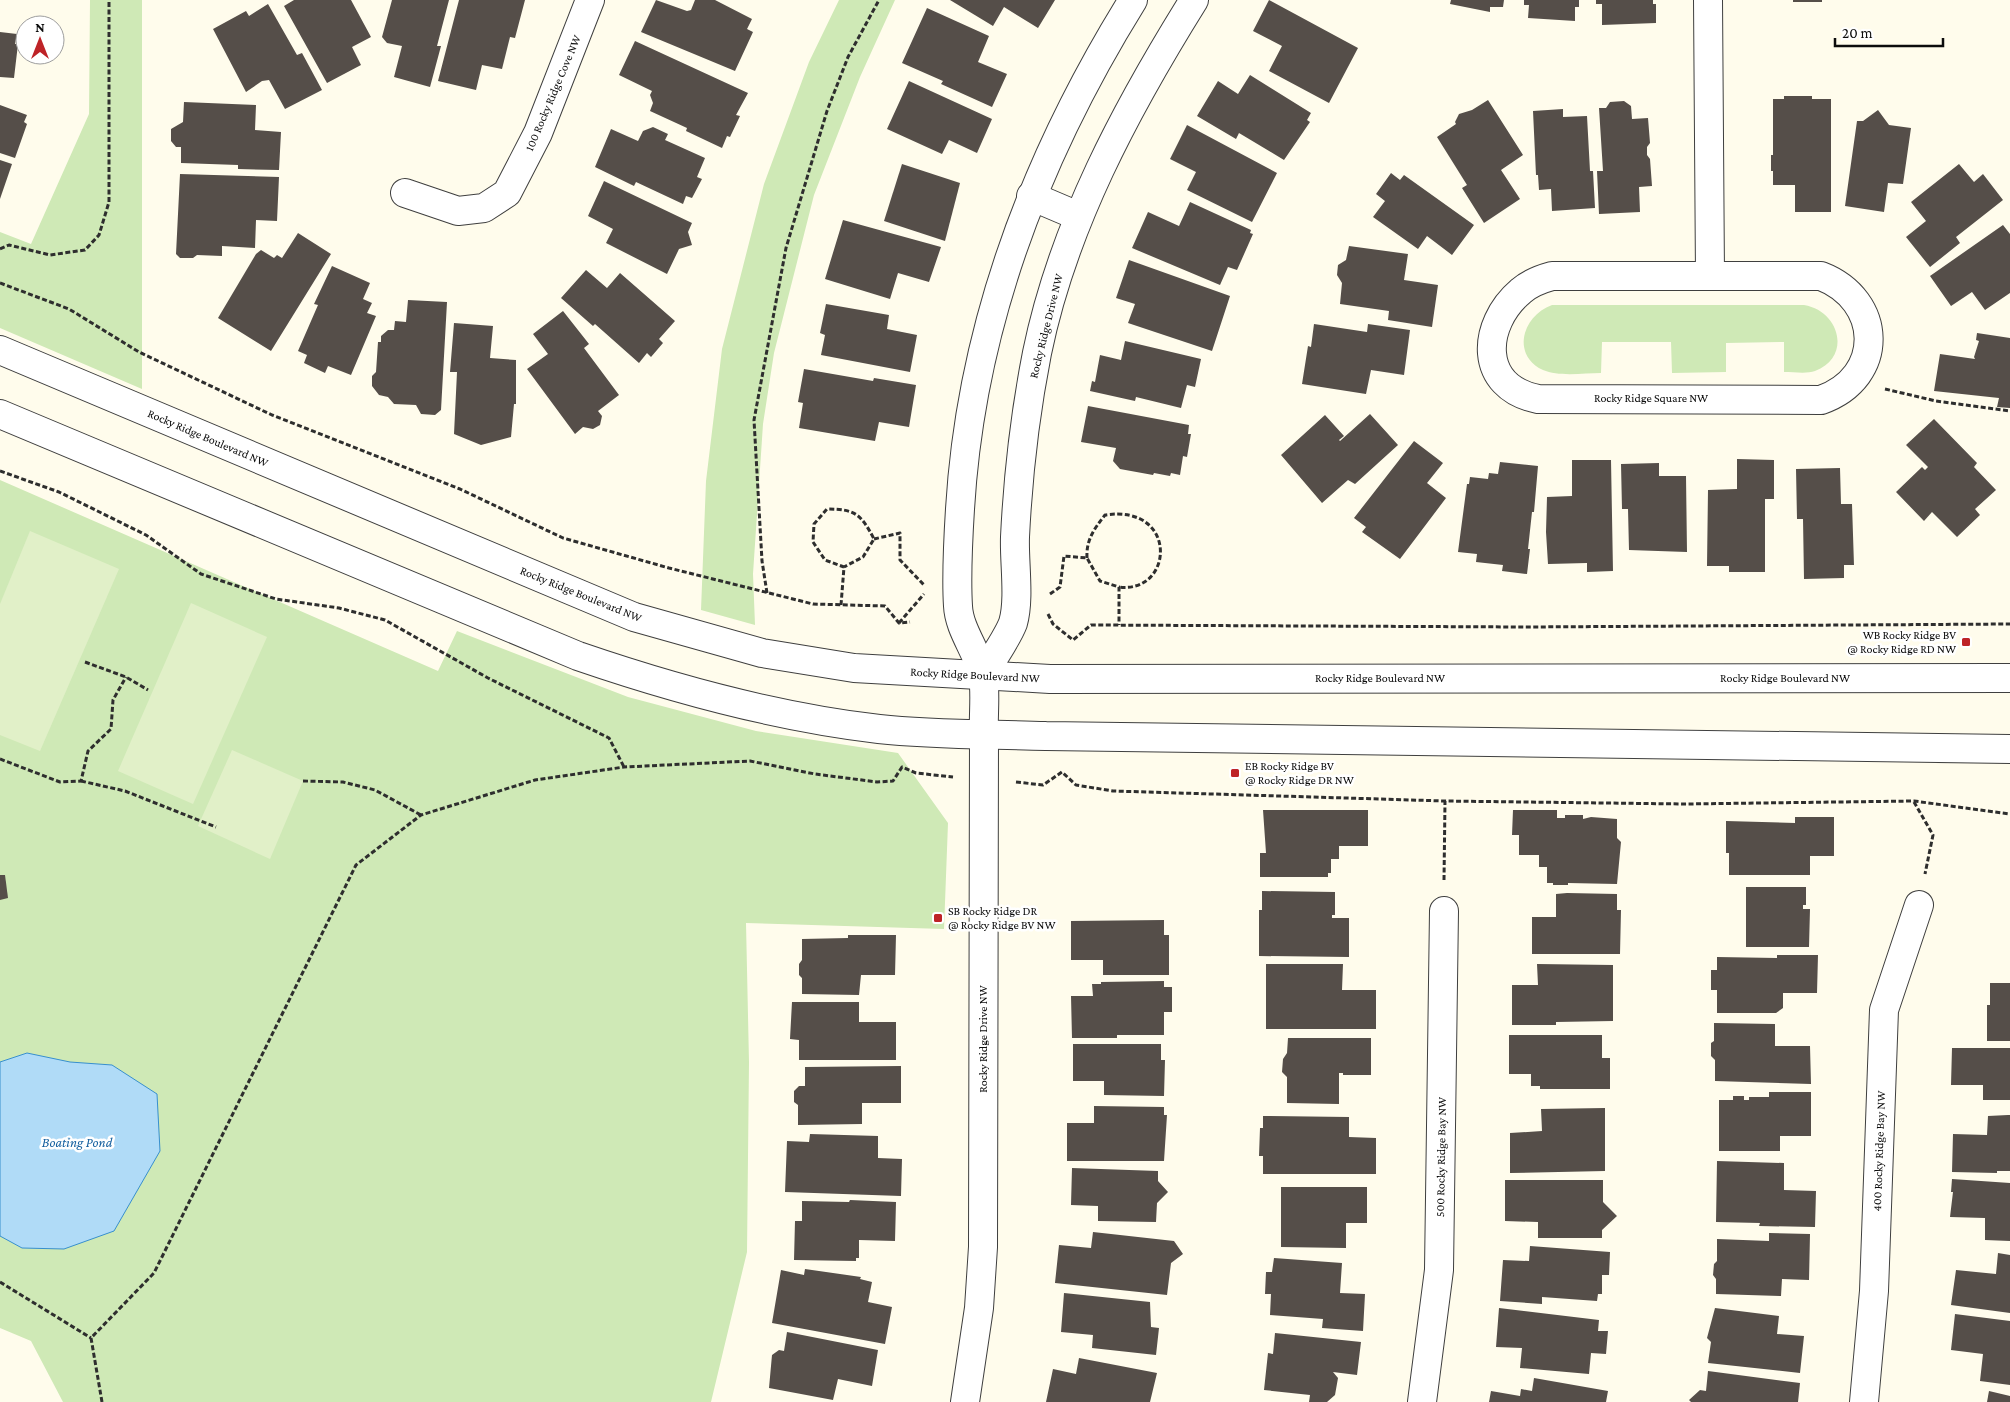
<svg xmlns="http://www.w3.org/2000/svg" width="2010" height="1402" font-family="'Crimson Pro',serif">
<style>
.green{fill:#cfe9b6}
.pitch{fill:#e1f0c8}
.water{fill:#b0dbf7;stroke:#378fce}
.building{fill:#554e49}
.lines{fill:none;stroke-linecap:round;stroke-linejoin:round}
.minor-casing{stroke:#3f3f3f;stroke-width:30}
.path{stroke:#2e2e2e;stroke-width:3;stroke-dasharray:5 2.5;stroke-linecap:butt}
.minor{stroke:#fff;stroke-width:28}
.poi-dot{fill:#be2327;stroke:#fff;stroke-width:2}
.labels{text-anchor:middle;stroke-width:5;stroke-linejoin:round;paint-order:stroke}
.street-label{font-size:12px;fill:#0c0c0c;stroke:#fff}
.poi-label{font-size:12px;fill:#0c0c0c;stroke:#fff;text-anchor:start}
.water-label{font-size:14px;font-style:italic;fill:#15609f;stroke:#fff}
</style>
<rect width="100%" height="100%" fill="#fffcec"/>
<g class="green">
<polygon points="90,0 142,0 142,389 0,328 0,232 31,244 89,114"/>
<polygon points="839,0 895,0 860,77 814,195 774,353 763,424 753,574 755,625 701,610 706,481 722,349 764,184 809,62"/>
<path d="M1552 305H1804C1840 311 1852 357 1815 371 1807 374 1794 372 1784 372V342L1726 343V372L1672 373 1671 342H1602L1601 373C1584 373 1559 377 1543 370 1511 355 1522 316 1552 305Z"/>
<polygon points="0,480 438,671 457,631 628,697 756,731 898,753 948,823 944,929 746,923 749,1062 747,1252 711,1402 63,1402 31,1341 0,1328"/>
</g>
<g class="pitch">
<polygon points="30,531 119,569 40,751 0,735 0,604"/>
<polygon points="191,603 267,637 193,804 118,771"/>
<polygon points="232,750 303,781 270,859 198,826"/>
</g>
<polygon class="water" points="27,1053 70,1062 112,1065 157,1094 160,1151 114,1231 64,1249 22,1248 0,1236 0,1062"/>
<g class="building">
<polygon points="294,0 351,0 371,37 352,47 361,65 327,83 284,6"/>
<polygon points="392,0 449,0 437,46 441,46 430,87 394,77 402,46 387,43 382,37"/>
<polygon points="459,0 525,0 515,38 510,37 502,69 482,65 476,90 438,81"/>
<polygon points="656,0 687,11 691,10 695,0 715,0 752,19 747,29 753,32 735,71 641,32"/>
<polygon points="950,0 1055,0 1038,28 1004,7 993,26"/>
<polygon points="1269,0 1358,48 1329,103 1269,71 1282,46 1253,31"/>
<polygon points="1451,0 1504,0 1503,7 1490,7 1490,12 1450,4"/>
<polygon points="1524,0 1579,0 1579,7 1575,7 1575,21 1528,18 1529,5 1524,5"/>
<polygon points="1596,0 1653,0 1653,4 1656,4 1656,23 1602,25 1602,4 1596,4"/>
<rect x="1793" y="0" width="29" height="2"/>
<polygon points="268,4 297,55 302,53 322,90 285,109 269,80 262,81 246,92 213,29 246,11 249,16"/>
<polygon points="927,8 989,36 978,62 1007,74 992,107 941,84 943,81 902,63"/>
<polygon points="0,32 17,34 15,44 18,44 14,78 0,77"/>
<polygon points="635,41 748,93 736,115 740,116 730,137 727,136 722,148 686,131 687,128 650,111 653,103 650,95 652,91 619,75"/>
<polygon points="1250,75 1311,113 1307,120 1310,122 1284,160 1239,133 1236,139 1197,116 1218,81 1238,94"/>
<polygon points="909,81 992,119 977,153 949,140 942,154 887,129"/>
<polygon points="1784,96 1812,96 1812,99 1831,99 1831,212 1795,212 1795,185 1773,185 1773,171 1771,171 1771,155 1773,155 1773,99 1784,99"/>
<polygon points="1488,100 1523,155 1501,170 1520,199 1484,223 1462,188 1467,185 1437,137 1456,124 1455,122 1459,114 1472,110"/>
<polygon points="1624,101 1631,106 1632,119 1648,118 1650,143 1647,147 1647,155 1650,159 1652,186 1639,187 1640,212 1599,214 1597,171 1603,171 1599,108 1606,108 1610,102"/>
<polygon points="184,102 256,105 255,130 281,132 279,170 238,169 238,165 181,163 181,147 176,147 171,141 171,129 183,122"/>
<polygon points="0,105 27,115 24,122 27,124 15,158 0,153"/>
<polygon points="1563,109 1563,117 1587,116 1590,171 1593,171 1595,208 1552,211 1551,189 1539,190 1538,175 1536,175 1533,111"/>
<polygon points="1878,110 1889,125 1911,128 1903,184 1888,183 1884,212 1845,206 1857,121 1863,121"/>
<polygon points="1187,125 1277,173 1252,222 1187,190 1196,172 1170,159"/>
<polygon points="653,127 668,134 665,140 705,158 697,177 702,179 692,198 686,196 683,204 636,182 634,186 595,167 611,129 638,141 643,131"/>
<polygon points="0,160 12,164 0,199"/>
<polygon points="902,164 960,183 945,241 884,221"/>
<polygon points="1959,164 1974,182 1983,174 2003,200 1956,237 1960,243 1930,267 1906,237 1926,221 1911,202"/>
<polygon points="1391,173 1400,180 1404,175 1474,225 1452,255 1427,236 1418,249 1373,217 1385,201 1376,194"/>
<polygon points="180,174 279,177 277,221 256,220 255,248 222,246 222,256 197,255 193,258 180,258 176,254"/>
<polygon points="604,181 692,223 688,232 692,245 679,249 667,274 606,243 613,229 588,216"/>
<polygon points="1190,202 1251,230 1250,233 1253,234 1237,270 1228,267 1220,285 1132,248 1148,212 1179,226"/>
<polygon points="843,220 941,247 929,282 898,273 890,299 825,279"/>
<polygon points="2003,225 2010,234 2010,293 1985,310 1972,292 1951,306 1930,276"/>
<polygon points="298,233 331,254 271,351 218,318 256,254 261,250 274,258 277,255 282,258"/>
<polygon points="1349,246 1408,254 1404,280 1438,285 1432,327 1388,320 1389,311 1340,304 1342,283 1337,275 1338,265 1346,260"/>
<polygon points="1129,260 1230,296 1212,351 1128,323 1135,304 1116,298"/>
<polygon points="332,266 370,283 363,299 372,303 367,313 376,316 351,375 328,366 325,373 304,363 307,355 298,351 318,305 314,304"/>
<polygon points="586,270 607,288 620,273 675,321 659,339 663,343 651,357 647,353 639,363 595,324 593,326 561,298"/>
<polygon points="408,300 447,302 441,410 435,415 421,414 416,405 394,404 388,397 379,395 372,386 372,376 376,372 378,342 381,342 381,336 388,330 394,330 395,321 406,322"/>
<polygon points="826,304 889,315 887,329 917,335 910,372 821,355 825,335 820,333"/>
<polygon points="563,311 589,344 584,348 619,395 598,411 602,416 600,425 593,429 583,427 575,434 527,369 548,354 533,334"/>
<polygon points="454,323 493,326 490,358 516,360 516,404 514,404 511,437 481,445 454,434 457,372 450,372"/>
<polygon points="1314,324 1367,332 1368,324 1410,330 1404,375 1371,370 1366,394 1302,384 1308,346 1311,347"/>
<polygon points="1977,333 2010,338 2010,408 1997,407 1999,398 1934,391 1940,354 1975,359 1974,357 1979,341 1976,340"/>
<polygon points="1125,341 1201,359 1195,387 1187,385 1181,408 1136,397 1135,401 1090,391 1092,381 1095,382 1100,355 1121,360"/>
<polygon points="804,369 873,381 874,378 916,385 909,427 879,422 875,441 799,428 803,403 798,402"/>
<polygon points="1088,406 1189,425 1188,434 1191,434 1187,457 1183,456 1180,475 1171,473 1170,476 1154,473 1153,475 1120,469 1113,461 1116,448 1081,442"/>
<polygon points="1370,414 1398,445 1355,484 1348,480 1322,503 1281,455 1325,415 1344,436 1339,440 1340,441"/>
<polygon points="1934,419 1977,463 1974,467 1996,490 1975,509 1980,515 1957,537 1932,512 1924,521 1896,492 1922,467 1925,470 1928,467 1906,445"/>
<polygon points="1414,441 1443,463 1427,483 1446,498 1400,559 1362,532 1366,527 1354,518"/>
<polygon points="1737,459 1774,460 1774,499 1765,499 1765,572 1729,572 1729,566 1707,566 1708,490 1737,489"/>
<polygon points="1572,460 1611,460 1613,571 1587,572 1587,563 1548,564 1546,532 1547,497 1572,496"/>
<polygon points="1500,462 1538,466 1534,512 1532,512 1528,549 1530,549 1527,574 1502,571 1503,565 1476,562 1477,554 1458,552 1467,484 1469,484 1470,477 1488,479 1489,473 1498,474"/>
<polygon points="1659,463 1659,476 1686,476 1687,552 1629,550 1628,509 1622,509 1621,464"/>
<polygon points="1840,468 1841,504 1852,504 1854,565 1844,565 1844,578 1804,579 1803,519 1797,519 1796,469"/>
<polygon points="1263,810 1368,810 1368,846 1339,846 1339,859 1331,859 1331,873 1328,873 1328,877 1260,877 1260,853 1266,853"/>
<polygon points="1513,810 1557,810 1557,818 1565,818 1565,815 1583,815 1583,819 1591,817 1617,819 1617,838 1621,842 1617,884 1568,883 1568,885 1553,885 1553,883 1547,883 1547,867 1539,867 1539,855 1519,855 1519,835 1512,835"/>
<polygon points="1795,817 1834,817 1834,856 1810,856 1810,875 1729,875 1729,853 1726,853 1726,821 1795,823"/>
<polygon points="0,875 5,875 8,898 0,900"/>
<polygon points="1746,887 1806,887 1806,905 1803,905 1803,909 1810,909 1809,947 1746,947"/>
<polygon points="1262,891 1335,892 1335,915 1332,915 1332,918 1349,918 1349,957 1259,956 1259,910 1262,910"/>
<polygon points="1567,893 1617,894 1617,910 1621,910 1620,954 1532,954 1532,917 1556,917 1556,894"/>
<polygon points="1164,920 1164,935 1169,935 1169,975 1103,975 1103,960 1071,960 1071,921"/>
<polygon points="848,935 896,935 895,975 861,975 859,995 802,994 802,978 799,975 799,964 802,960 802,939 848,938"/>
<polygon points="1777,955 1818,955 1817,993 1783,993 1783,1008 1776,1013 1717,1013 1717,990 1711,990 1711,970 1717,970 1717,957 1777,958"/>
<polygon points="1266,964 1343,964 1342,990 1376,990 1376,1029 1266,1029"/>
<polygon points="1537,964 1613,965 1613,1021 1556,1022 1556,1025 1512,1025 1512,985 1538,985"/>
<polygon points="1164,981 1164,987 1172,987 1172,1012 1164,1012 1164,1035 1117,1035 1117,1038 1072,1038 1071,996 1093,996 1092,984 1101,984 1101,982"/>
<polygon points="1990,983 2010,983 2010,1041 1987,1041 1987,1005 1990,1005"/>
<polygon points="792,1002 859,1002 859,1022 896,1022 896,1060 799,1060 799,1040 790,1039"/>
<polygon points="1714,1023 1775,1024 1775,1046 1810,1046 1811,1084 1715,1081 1715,1060 1711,1056 1711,1043 1714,1041"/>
<polygon points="1509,1035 1602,1035 1602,1058 1610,1058 1610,1089 1540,1089 1540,1086 1531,1086 1531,1074 1509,1074"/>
<polygon points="1288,1038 1371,1038 1371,1075 1343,1075 1343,1073 1339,1073 1339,1104 1287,1103 1287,1077 1282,1072 1283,1059 1287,1053"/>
<polygon points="1073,1044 1161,1044 1161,1060 1165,1060 1164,1096 1104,1095 1104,1081 1073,1081"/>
<polygon points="1952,1048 2010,1048 2010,1100 1983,1100 1983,1085 1951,1085"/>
<polygon points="901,1066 901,1103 862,1103 862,1124 798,1125 798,1105 794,1102 794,1091 799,1086 805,1086 805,1067"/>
<polygon points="1769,1092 1811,1092 1811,1136 1780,1136 1780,1151 1719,1151 1719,1100 1733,1100 1733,1096 1744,1096 1744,1100 1749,1100 1749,1097 1769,1097"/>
<polygon points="1094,1106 1164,1107 1164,1115 1167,1115 1164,1161 1067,1161 1067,1123 1094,1123"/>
<polygon points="1605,1108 1605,1171 1510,1173 1510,1133 1542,1131 1541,1109"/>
<polygon points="2008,1115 2010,1115 2010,1171 1997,1171 1997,1173 1952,1172 1953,1134 1987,1135 1988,1116"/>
<polygon points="1263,1116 1349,1117 1349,1137 1376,1138 1376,1174 1263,1174 1263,1156 1259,1156 1260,1128 1263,1128"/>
<polygon points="810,1134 878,1136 878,1158 902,1159 901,1196 785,1192 787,1141 809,1142"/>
<polygon points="1717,1161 1784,1163 1784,1190 1816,1191 1815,1227 1759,1226 1760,1223 1716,1222"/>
<polygon points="1072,1168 1158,1171 1158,1181 1168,1192 1157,1203 1156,1222 1098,1221 1098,1206 1071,1205"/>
<polygon points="1952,1179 2010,1183 2010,1241 1985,1240 1985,1218 1950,1217 1953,1192 1951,1192"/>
<polygon points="1505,1180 1603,1180 1603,1202 1617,1216 1602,1230 1602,1238 1538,1238 1538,1222 1505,1221"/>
<polygon points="1281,1187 1367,1187 1367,1223 1346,1223 1346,1248 1281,1247"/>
<polygon points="850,1200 896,1202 895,1241 859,1240 859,1258 856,1258 856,1261 794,1260 795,1221 802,1221 802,1201 849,1202"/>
<polygon points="1093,1232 1174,1241 1183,1254 1171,1263 1167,1295 1055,1283 1059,1245 1091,1248"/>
<polygon points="1769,1233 1810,1234 1809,1280 1782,1279 1781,1296 1716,1294 1716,1279 1713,1275 1714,1264 1717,1261 1717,1239 1769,1241"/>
<polygon points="1530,1246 1610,1252 1609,1275 1602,1275 1602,1294 1598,1294 1597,1301 1542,1297 1542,1304 1500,1301 1503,1260 1529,1261"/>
<polygon points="1998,1253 2010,1255 2010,1313 1951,1305 1956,1270 1996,1274"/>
<polygon points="1274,1258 1342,1263 1340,1293 1365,1294 1363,1331 1322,1328 1323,1319 1270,1315 1271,1294 1265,1294 1266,1272 1272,1272"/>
<polygon points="805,1269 861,1277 860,1279 872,1282 868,1302 892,1307 885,1344 772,1323 781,1270 804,1275"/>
<polygon points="1064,1293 1150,1302 1151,1327 1159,1328 1156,1355 1092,1348 1093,1335 1061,1332"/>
<polygon points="1499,1308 1599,1320 1598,1331 1608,1331 1606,1354 1591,1353 1589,1374 1520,1368 1522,1348 1496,1347"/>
<polygon points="1715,1308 1779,1316 1777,1334 1804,1336 1800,1373 1708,1363 1711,1342 1707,1338"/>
<polygon points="1955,1314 2010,1321 2010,1385 1980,1381 1983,1354 1951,1350"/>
<polygon points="787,1332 878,1350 872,1386 838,1379 833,1400 769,1388 772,1355 779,1350 784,1351"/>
<polygon points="1275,1333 1361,1342 1357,1375 1333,1372 1338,1378 1335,1395 1327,1402 1309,1402 1310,1395 1264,1390 1268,1353 1273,1354"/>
<polygon points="1079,1358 1157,1373 1150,1402 1046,1402 1053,1369 1076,1374"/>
<polygon points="1708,1371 1800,1383 1798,1402 1691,1402 1689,1400 1700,1390 1706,1391"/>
<polygon points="1534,1378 1608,1391 1606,1402 1489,1402 1491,1391 1520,1396 1521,1389 1532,1391"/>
<polygon points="1989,1391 2010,1396 2010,1402 1987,1402"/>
</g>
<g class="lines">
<defs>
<g id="minor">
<polyline points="1708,0 1710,276"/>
<polyline points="405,193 458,211 484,208 507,193 538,133 590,0"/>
<polyline points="1031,196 1078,216"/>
<path d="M1552 276H1821C1883 300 1886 377 1821 400L1538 399C1478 387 1481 325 1521 291 1530 283 1541 279 1552 276Z"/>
<polyline points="0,350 634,617 762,653 854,668 1050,679 2010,678"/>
<path d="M0 414 578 656C677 690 776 717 879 729 934 735 990 734 1046 736L2010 749"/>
<path d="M983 676C991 660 1007 639 1013 623 1020 599 1014 562 1015 537 1018 475 1025 414 1037 353 1063 226 1126 109 1194 0"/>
<path d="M965 1402 979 1308 983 1247 984 734C983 715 986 694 983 676 978 652 959 630 958 606 956 574 958 541 960 509 971 324 1036 156 1133 0"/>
<polyline points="1422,1402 1439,1270 1444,911"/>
<polyline points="1864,1402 1874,1291 1884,1010 1919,905"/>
</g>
</defs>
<use href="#minor" class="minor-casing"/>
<g class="path">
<polyline points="0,249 9,245 50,255 85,250 99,235 109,202 109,0"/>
<polyline points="0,283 69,309 139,352 272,415 460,489 563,538 669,568 813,604 885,606 899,623 910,622"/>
<polyline points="1885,389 1936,401 2010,411"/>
<polyline points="0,471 59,492 146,535 201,574 276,599 339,608 385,620 488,678 609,738 624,767"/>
<polyline points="874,539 900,533 900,560 925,586"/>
<path d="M1087 558C1086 540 1094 529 1105 515 1179 504 1174 594 1119 587"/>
<polyline points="767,593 762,561 754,420 786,248 827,111 848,57 879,0"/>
<polyline points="1050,594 1060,587 1064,556 1087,558 1100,581 1119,587 1119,625"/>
<path d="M841 605 844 567 825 560 813 542 814 524 827 509C855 509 861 514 874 539L863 557 844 567"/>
<polyline points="1048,614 1053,624 1073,640 1091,625 1528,627 2010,624"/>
<polyline points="899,623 924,594"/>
<polyline points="85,662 126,677 148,690"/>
<polyline points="0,759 60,782 81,781 88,751 111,729 113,700 126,677"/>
<polyline points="81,781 125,791 216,827"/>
<polyline points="303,781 343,782 375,790 421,815"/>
<polyline points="1016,782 1043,785 1062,772 1076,785 1113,791 1445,801 1684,804 1914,801 2010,814"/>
<polyline points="1914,802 1933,835 1925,874"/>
<polyline points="1444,880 1445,801"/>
<polyline points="0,1282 91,1338"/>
<polyline points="102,1402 91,1338 154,1273 356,865 421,815 535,780 624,767 750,761 815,774 877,782 893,781 902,767 916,773 953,777"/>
</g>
<use href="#minor" class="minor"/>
</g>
<g class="poi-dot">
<rect x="1961" y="637" width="10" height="10" rx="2.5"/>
<rect x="1230" y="768" width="10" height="10" rx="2.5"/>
<rect x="933" y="913" width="10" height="10" rx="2.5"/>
</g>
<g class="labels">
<g class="street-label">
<text transform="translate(553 93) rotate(-67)" y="4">100 Rocky Ridge Cove NW</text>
<text transform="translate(1046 326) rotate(-76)" y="4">Rocky Ridge Drive NW</text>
<text x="1651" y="402">Rocky Ridge Square NW</text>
<text transform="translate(208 438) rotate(23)" y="4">Rocky Ridge Boulevard NW</text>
<text transform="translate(581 594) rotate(22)" y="4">Rocky Ridge Boulevard NW</text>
<text transform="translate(975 675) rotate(3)" y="4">Rocky Ridge Boulevard NW</text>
<text x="1380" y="682">Rocky Ridge Boulevard NW</text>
<text x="1785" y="682">Rocky Ridge Boulevard NW</text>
<text transform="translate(983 1039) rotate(-90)" y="4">Rocky Ridge Drive NW</text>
<text transform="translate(1879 1151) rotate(-88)" y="4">400 Rocky Ridge Bay NW</text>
<text transform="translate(1441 1157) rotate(-89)" y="4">500 Rocky Ridge Bay NW</text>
</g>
<g class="poi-label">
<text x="1956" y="639" text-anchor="end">WB Rocky Ridge BV<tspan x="1956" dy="14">@ Rocky Ridge RD NW</tspan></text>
<text x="1245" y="770">EB Rocky Ridge BV<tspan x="1245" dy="14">@ Rocky Ridge DR NW</tspan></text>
<text x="948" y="915">SB Rocky Ridge DR<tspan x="948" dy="14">@ Rocky Ridge BV NW</tspan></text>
</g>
<g class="water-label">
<text x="77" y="1147">Boating Pond</text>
</g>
</g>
<g transform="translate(40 40)"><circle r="24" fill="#ffffff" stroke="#9e9e9e"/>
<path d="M0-4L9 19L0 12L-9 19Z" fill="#be2327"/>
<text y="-8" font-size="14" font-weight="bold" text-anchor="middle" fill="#0c0c0c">N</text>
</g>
<path d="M1835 38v8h108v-8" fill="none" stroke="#0c0c0c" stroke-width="2.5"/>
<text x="1842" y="38" font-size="15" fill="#0c0c0c" stroke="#ffffff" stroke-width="4" paint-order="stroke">20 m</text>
</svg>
